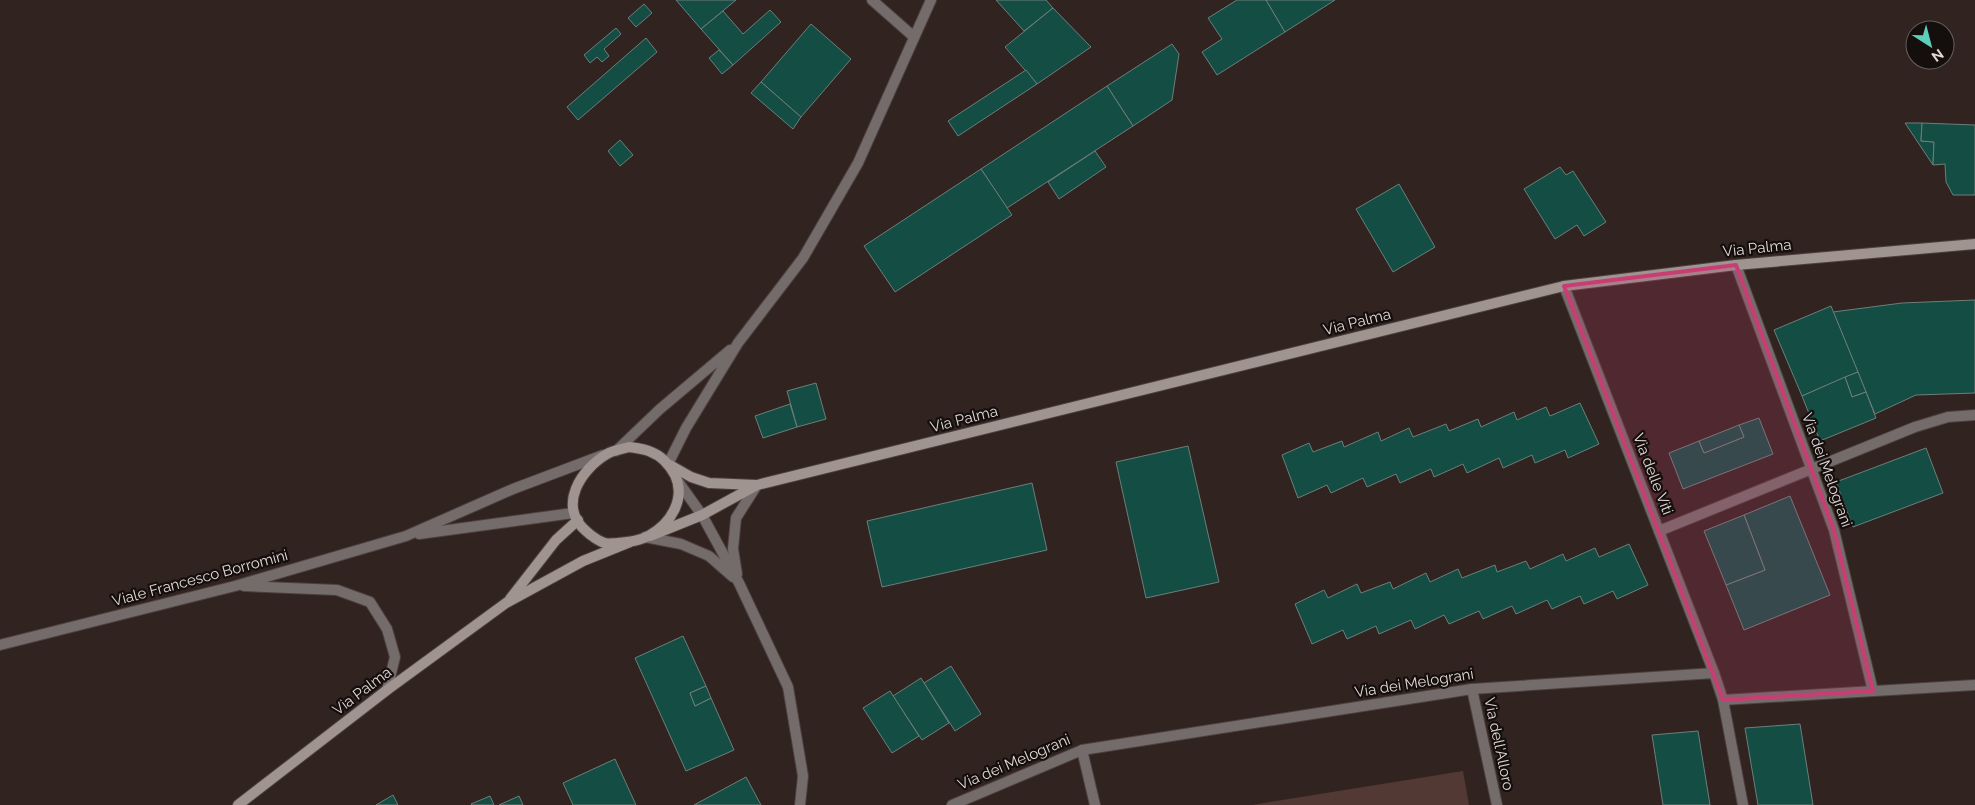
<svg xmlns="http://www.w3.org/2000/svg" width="1975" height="805" font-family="Raleway,sans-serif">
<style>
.green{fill:#533934}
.building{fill:#144d44;stroke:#6c7f7a}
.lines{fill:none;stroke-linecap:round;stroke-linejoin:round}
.minor-casing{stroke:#4d403d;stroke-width:12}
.tertiary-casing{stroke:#4d403d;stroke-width:12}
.secondary-casing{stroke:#4d403d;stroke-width:12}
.minor{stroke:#746c6b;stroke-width:10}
.tertiary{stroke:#746c6b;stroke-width:10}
.secondary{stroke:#a09491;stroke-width:10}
.marked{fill:#c83e73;fill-opacity:0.2;stroke:#c83e73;stroke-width:4;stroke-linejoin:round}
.labels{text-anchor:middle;stroke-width:4.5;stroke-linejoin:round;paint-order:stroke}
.street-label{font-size:15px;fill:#e1d7d5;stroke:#140e0d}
</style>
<rect width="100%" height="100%" fill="#312320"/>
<polygon class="green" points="1463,771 1469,805 1252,805"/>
<g class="building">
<polygon points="676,0 736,0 701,29"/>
<polygon points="996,0 1046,0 1053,8 1024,31"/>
<polygon points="1237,0 1266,0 1285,32 1217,75 1202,52 1222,39 1208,18"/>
<polygon points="1266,0 1335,0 1285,32"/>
<polygon points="644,4 652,13 636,27 628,18"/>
<polygon points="1053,8 1091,47 1037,84 1005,47"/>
<polygon points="770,10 781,22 733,65 701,29 723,11 743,34"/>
<polygon points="811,24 851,59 801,117 761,82"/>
<polygon points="616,28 621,34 604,49 609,56 602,62 597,57 590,63 584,55"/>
<polygon points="646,38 657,52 578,120 567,107"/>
<polygon points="1172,44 1179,54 1172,100 1133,126 1107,86"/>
<polygon points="719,50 733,65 722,74 709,58"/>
<polygon points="1026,70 1037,84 958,136 948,121"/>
<polygon points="761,82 801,117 793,129 751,93"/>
<polygon points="1107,86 1133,126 1007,208 981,169"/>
<polygon points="1905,123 1922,123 1921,141 1934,142 1933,165"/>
<polygon points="1922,123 1975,125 1975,195 1953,195 1946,182 1945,164 1933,165 1934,142 1921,141"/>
<polygon points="620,140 633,155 620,166 608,151"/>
<polygon points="1095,151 1106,167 1059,199 1048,182"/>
<polygon points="1560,167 1566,175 1573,171 1606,222 1584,236 1577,225 1555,239 1524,189"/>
<polygon points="981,169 1012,215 895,292 864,246"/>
<polygon points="1399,184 1435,247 1393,272 1356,209"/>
<polygon points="1975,300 1975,393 1916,395 1875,414 1833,312 1902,303"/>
<polygon points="1831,306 1858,372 1802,396 1774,330"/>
<polygon points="1858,372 1866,392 1852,397 1845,377"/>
<polygon points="1845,377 1852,397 1866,392 1876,418 1820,441 1802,396"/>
<polygon points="816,383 826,419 797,427 787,391"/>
<polygon points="1580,403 1599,444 1568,458 1565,450 1535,463 1532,455 1503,468 1499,458 1467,473 1463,464 1434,477 1431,469 1400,483 1396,474 1367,487 1363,478 1331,493 1327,485 1298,498 1282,455 1309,443 1313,452 1342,441 1344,447 1378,432 1381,441 1409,428 1413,437 1446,424 1449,431 1478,419 1481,427 1514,412 1517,420 1546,407 1550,416"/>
<polygon points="790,404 797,427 763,438 755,416"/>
<polygon points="1759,418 1773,454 1683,489 1669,453 1699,441 1704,453 1744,437 1739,425"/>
<polygon points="1739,425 1744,437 1704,453 1699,441"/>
<polygon points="1188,446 1219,582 1146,598 1116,462"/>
<polygon points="1926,448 1943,493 1853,527 1836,482"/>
<polygon points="1032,483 1047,550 882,587 867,521"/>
<polygon points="1790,496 1830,595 1744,630 1726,585 1765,570 1744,515"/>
<polygon points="1744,515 1765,570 1726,585 1704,531"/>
<polygon points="1629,544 1648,585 1617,599 1613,591 1584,604 1580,596 1552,609 1547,600 1516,614 1512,606 1483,619 1479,611 1449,624 1444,615 1415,629 1411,620 1379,634 1376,626 1347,639 1343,630 1312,644 1295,604 1324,590 1328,598 1357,584 1361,593 1390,582 1393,589 1426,573 1430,582 1458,569 1462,578 1495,565 1497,572 1526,561 1530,569 1563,554 1566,561 1595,548 1599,557"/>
<polygon points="683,636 706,686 690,693 695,706 711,698 734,750 686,771 635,658"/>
<polygon points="951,666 981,714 955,731 924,683"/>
<polygon points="921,678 949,723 922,740 893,696"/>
<polygon points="706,686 711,698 695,706 690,693"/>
<polygon points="890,691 919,736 892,753 863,708"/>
<polygon points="1800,724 1813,805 1758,805 1745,728"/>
<polygon points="1698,731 1710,805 1663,805 1652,735"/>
<polygon points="615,759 636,805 573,805 563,783"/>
<polygon points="746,777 761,805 694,805"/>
<polygon points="393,795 398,805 376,805"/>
<polygon points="490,796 494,805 472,805 471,804"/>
<polygon points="519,796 523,805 499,805"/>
</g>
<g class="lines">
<defs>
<g id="minor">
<polyline points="872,0 914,37"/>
<polyline points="1736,265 1834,530 1873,691"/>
<polyline points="1564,286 1714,673"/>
<polyline points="677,480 702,515 739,583 788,687 803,776 800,805"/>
<polyline points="1659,531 1915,427 1948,417 1975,415"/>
<polyline points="419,534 573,513"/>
<polyline points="645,537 681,544 709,556 733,577"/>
<polyline points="737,574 733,549 736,518 757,485"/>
<polyline points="244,586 337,590 370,602 387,629 395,657 387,690"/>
<polyline points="0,645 235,586 406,536 513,489 603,455"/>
<polyline points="1472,689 1497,805"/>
<polyline points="1723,700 1743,805"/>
<polyline points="1082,750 1095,805"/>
<polyline points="952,805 1082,750 1472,689 1714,673 1723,700 1975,685"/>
</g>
<g id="tertiary">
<polyline points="616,451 660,409 730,350"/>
<polyline points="668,464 686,428 738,343 803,258 858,163 931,0"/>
</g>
<g id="secondary">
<path d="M629 447C636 448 645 449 651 452 662 456 670 466 675 475 686 499 671 523 650 535 640 541 628 542 617 543 613 543 608 544 605 543 600 542 590 535 586 531 557 506 581 469 607 454 613 450 622 449 629 447Z"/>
<polyline points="670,465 691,477 709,483 756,485"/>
<polyline points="650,536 702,515 757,485 1564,286 1736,265 1975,244"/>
<polyline points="510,599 556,540 578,520"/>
<polyline points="238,805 387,690 506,603 583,561 630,542"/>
</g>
</defs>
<use href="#minor" class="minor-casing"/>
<use href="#tertiary" class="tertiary-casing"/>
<use href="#secondary" class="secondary-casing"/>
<use href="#minor" class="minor"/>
<use href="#tertiary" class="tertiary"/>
<use href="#secondary" class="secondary"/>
</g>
<path class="marked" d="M1736 265 1834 530 1873 691 1723 700 1564 286Z"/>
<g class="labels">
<g class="street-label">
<text transform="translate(1757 248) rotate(-6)" y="5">Via Palma</text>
<text transform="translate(1357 322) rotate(-14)" y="5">Via Palma</text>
<text transform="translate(964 419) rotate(-14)" y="5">Via Palma</text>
<text transform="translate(1827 470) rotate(70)" y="5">Via dei Melograni</text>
<text transform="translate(1653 474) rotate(69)" y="5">Via delle Viti</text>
<text transform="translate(200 578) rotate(-15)" y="5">Viale Francesco Borromini</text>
<text transform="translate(1414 683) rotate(-9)" y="5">Via dei Melograni</text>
<text transform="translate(362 691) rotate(-37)" y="5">Via Palma</text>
<text transform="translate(1499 744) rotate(78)" y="5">Via dell'Alloro</text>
<text transform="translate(1014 762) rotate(-23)" y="5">Via dei Melograni</text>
</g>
</g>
<g transform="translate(1930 45) rotate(144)"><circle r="24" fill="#140e0d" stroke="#665e5d"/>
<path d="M0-4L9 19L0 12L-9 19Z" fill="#5dceb9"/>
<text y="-8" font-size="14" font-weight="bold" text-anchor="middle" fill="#e1d7d5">N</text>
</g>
</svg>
